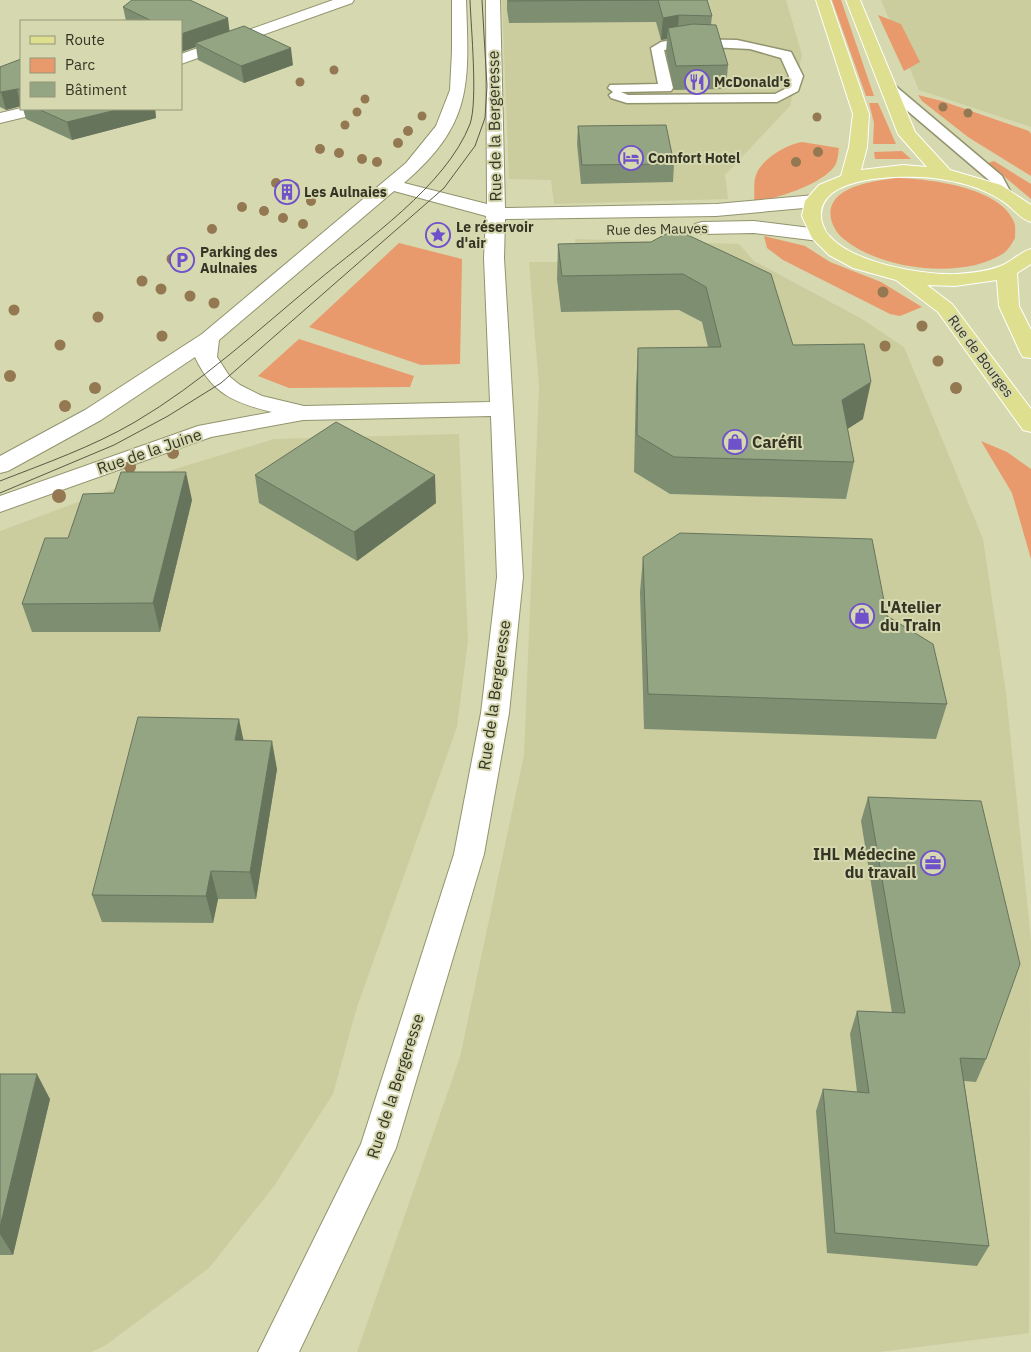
<svg xmlns="http://www.w3.org/2000/svg" width="1031" height="1352" font-family="'IBM Plex Sans',sans-serif">
<style>
.built{fill:#cbcd9f}
.green{fill:#e99a6d}
.lines{fill:none;stroke-linecap:round;stroke-linejoin:round}
.service-casing{stroke:#92946e;stroke-width:3}
.minor-casing{stroke:#92946e;stroke-width:2}
.primary-casing{stroke:#fff;stroke-width:2}
.service{fill:#fff;fill-rule:evenodd}
.minor{fill:#fff;fill-rule:evenodd}
.primary{fill:#dedf8f;fill-rule:evenodd}
.tram{stroke:#595b45;stroke-width:1}
.tree{fill:#937852}
.wall{fill:#7e8e71}
.shaded-wall{fill:#67745c}
.building{fill:#93a583;stroke:#67745c}
.labels{text-anchor:middle;stroke-width:4;stroke-linejoin:round;paint-order:stroke}
.far-poi-label{font-size:14px;font-weight:bold;fill:#343525;stroke:#d6d8b0;text-anchor:start}
.far-street-label{font-size:14px;fill:#343525;stroke:#d6d8b0}
.street-label{font-size:16px;fill:#343525;stroke:#d6d8b0}
.poi-label{font-size:16px;font-weight:bold;fill:#343525;stroke:#d6d8b0;text-anchor:start}
</style>
<rect width="100%" height="100%" fill="#d6d8b0"/>
<g class="built">
<polygon points="502,0 786,0 802,55 790,106 725,175 728,199 554,204 551,180 509,179"/>
<polygon points="881,0 1031,0 1031,127 919,90"/>
<polygon points="575,239 739,244 754,261 862,319 904,347 945,446 983,539 1006,693 1031,941 1029,1333 879,1352 357,1352 460,1057 524,755 539,387 529,262 577,262"/>
<polygon points="459,434 468,640 457,727 357,1007 333,1094 274,1186 209,1268 106,1345 91,1352 0,1352 0,531 132,482 274,439"/>
</g>
<g class="green">
<polygon points="832,0 841,0 874,96 866,96"/>
<polygon points="878,15 901,24 920,62 904,71"/>
<polygon points="918,95 942,101 1029,131 1031,134 1031,176 968,137 922,101"/>
<polygon points="869,103 878,103 896,144 873,144 874,123"/>
<path d="M802 142 839 148C838 154 838 162 834 167 820 185 776 199 754 202 755 194 753 182 756 175 761 159 788 144 802 142Z"/>
<polygon points="902,151 911,159 875,159 874,152"/>
<polygon points="994,161 1031,184 1031,199 988,163"/>
<path d="M897 178C930 179 1000 187 1014 222 1016 226 1015 233 1015 238 1012 243 1009 249 1004 253 964 280 882 270 845 240 838 235 833 227 831 219 825 186 875 181 897 178Z"/>
<polygon points="764,236 805,246 830,262 881,282 922,307 900,316 890,314 783,260 767,248"/>
<polygon points="399,243 462,259 460,364 421,365 309,327"/>
<polygon points="299,339 414,376 410,387 289,388 258,376"/>
<polygon points="981,441 1007,452 1031,469 1031,559 1012,493"/>
</g>
<g class="lines">
<defs>
<g id="service">
<path d="M677 39 737 40 791 52 803 76 798 91 777 102 627 103 611 98 609 95 613 92 608 88 610 85 658 84 651 48 661 42ZM691 46 750 49 781 58 789 76 785 89 775 94 628 95 621 92 671 91 673 88 664 50Z"/>
<polygon points="888,83 893,84 1002,176 1011,193 1008,196 998,196 990,181 883,90 881,87 883,84"/>
</g>
<g id="minor">
<polygon points="333,0 354,0 352,3 181,64 181,54"/>
<path d="M452 0H466C469 84 473 124 404 183L487 204 486 0H500L505 208 716 204 815 195 822 197 824 201 822 205 815 207 716 216 505 219 504 258 523 577 509 713 484 854 396 1148 299 1352H258L361 1144 454 854 481 713 497 577 491 416 303 420 211 437 0 512V496L198 426 272 412C235 403 212 394 195 357L101 420 8 471 0 473V456L85 410 202 334 406 163 436 126 450 90 452 51ZM394 191 486 216 484 258 490 402 304 406 262 396 240 385 230 377 217 357 219 340Z"/>
<polygon points="21,108 44,109 42,113 0,123 0,113"/>
<polygon points="754,221 819,229 826,231 829,235 826,239 819,241 754,233 702,234 695,232 692,228 695,224 702,222"/>
</g>
<path id="primary" d="M816 0H830L869 114 867 147 861 170 903 165 927 167 898 134 846 0H860L915 132 950 170 1001 185 1031 205V222C1019 219 1012 206 1001 200 981 187 957 181 933 178 906 175 821 174 821 215 821 260 924 276 957 274 973 273 991 271 1005 264 1014 259 1021 252 1031 249V264L1017 273 1019 306 1031 330V358L1023 357 1020 352 999 306 997 280 955 286 927 285 952 304 1031 409V432L1023 430 938 312 896 280 853 268 829 255 812 238 802 216 805 201 819 185 841 176 849 147 853 114Z"/>
</defs>
<use href="#service" class="service-casing"/>
<use href="#minor" class="minor-casing"/>
<use href="#primary" class="primary-casing"/>
<use href="#service" class="service"/>
<use href="#minor" class="minor"/>
<use href="#primary" class="primary"/>
<g class="tram">
<path d="M0 481C46 463 92 447 135 422 201 383 257 331 316 282 366 240 446 186 470 124 478 101 471 28 470 0"/>
<polyline points="0,493 114,445 168,416 221,383 444,188 475,146 485,118 487,86 482,0"/>
</g>
</g>
<g class="tree">
<circle cx="334" cy="70" r="4.5"/>
<circle cx="300" cy="82" r="4.5"/>
<circle cx="365" cy="99" r="4.5"/>
<circle cx="943" cy="107" r="4.5"/>
<circle cx="357" cy="112" r="4.5"/>
<circle cx="968" cy="113" r="4.5"/>
<circle cx="422" cy="116" r="4.5"/>
<circle cx="817" cy="117" r="4.5"/>
<circle cx="345" cy="125" r="4.5"/>
<circle cx="408" cy="131" r="5"/>
<circle cx="398" cy="143" r="5"/>
<circle cx="320" cy="149" r="5"/>
<circle cx="818" cy="152" r="5"/>
<circle cx="339" cy="153" r="5"/>
<circle cx="362" cy="159" r="5"/>
<circle cx="377" cy="162" r="5"/>
<circle cx="796" cy="162" r="5"/>
<circle cx="276" cy="183" r="5"/>
<circle cx="294" cy="187" r="5"/>
<circle cx="311" cy="201" r="5"/>
<circle cx="242" cy="207" r="5"/>
<circle cx="264" cy="211" r="5"/>
<circle cx="283" cy="218" r="5"/>
<circle cx="303" cy="224" r="5"/>
<circle cx="212" cy="229" r="5"/>
<circle cx="172" cy="259" r="5.5"/>
<circle cx="142" cy="281" r="5.5"/>
<circle cx="161" cy="289" r="5.5"/>
<circle cx="883" cy="292" r="5.5"/>
<circle cx="190" cy="296" r="5.5"/>
<circle cx="214" cy="303" r="5.5"/>
<circle cx="14" cy="310" r="5.5"/>
<circle cx="98" cy="317" r="5.5"/>
<circle cx="922" cy="326" r="5.5"/>
<circle cx="162" cy="336" r="5.5"/>
<circle cx="60" cy="345" r="5.5"/>
<circle cx="885" cy="346" r="5.5"/>
<circle cx="938" cy="361" r="5.5"/>
<circle cx="10" cy="376" r="6"/>
<circle cx="95" cy="388" r="6"/>
<circle cx="956" cy="388" r="6"/>
<circle cx="65" cy="406" r="6"/>
<circle cx="173" cy="453" r="6"/>
<circle cx="130" cy="467" r="6"/>
<circle cx="59" cy="496" r="7"/>
</g>
<g class="wall">
<polygon points="507,0 707,0 712,16 711,25 728,65 726,89 674,90 666,52 667,39 661,40 656,22 509,23 507,10"/>
<polygon points="123,7 230,31 293,65 244,83 198,60 196,47 181,51 181,21 126,21"/>
<polygon points="21,59 21,106 6,110 0,107 0,67"/>
<polygon points="23,109 155,109 156,118 72,140 26,119"/>
<polygon points="578,126 674,164 673,182 581,184 577,144"/>
<polygon points="651,242 793,345 863,419 847,429 854,462 846,499 670,494 634,472 636,385 638,348 708,347 702,322 679,310 561,312 557,279 558,244"/>
<polygon points="255,475 436,503 357,561 259,503"/>
<polygon points="192,500 160,632 32,632 22,604 68,538"/>
<polygon points="643,557 887,616 947,704 936,739 644,729 640,592"/>
<polygon points="243,740 277,769 256,899 218,899 213,923 102,922 92,895"/>
<polygon points="868,797 986,1059 976,1082 964,1081 989,1246 977,1266 827,1253 816,1111 823,1089 857,1092 850,1034 857,1011 892,1013 861,821"/>
<polygon points="0,1074 50,1099 13,1255 0,1255"/>
</g>
<g class="shaded-wall">
<polygon points="679,15 677,37 668,28 667,39 661,40 663,18"/>
<polygon points="228,18 230,35 195,43 196,47 182,52 181,34"/>
<polygon points="291,48 293,65 244,83 241,66"/>
<polygon points="17,89 21,106 6,110 1,92"/>
<polygon points="120,109 155,109 156,118 72,140 67,122"/>
<polygon points="871,382 863,419 835,437 842,400"/>
<polygon points="186,472 192,500 160,632 153,603"/>
<polygon points="435,475 436,503 357,561 354,532"/>
<polygon points="239,719 245,747 235,740"/>
<polygon points="272,741 277,769 256,899 250,872"/>
<polygon points="211,871 218,899 213,923 206,896"/>
<polygon points="37,1074 50,1099 13,1255 0,1234 0,1227"/>
</g>
<g class="building">
<polygon points="132,0 190,0 228,18 181,34 181,21 152,21 123,7"/>
<polygon points="508,0 707,0 712,16 679,15 663,18 658,0 509,1"/>
<polygon points="693,24 716,25 728,65 676,66 668,28"/>
<polygon points="244,26 291,48 241,66 195,43"/>
<polygon points="21,59 21,89 17,89 1,92 0,92 0,67"/>
<polygon points="38,109 120,109 67,122"/>
<polygon points="666,125 674,164 582,165 578,126"/>
<polygon points="675,229 771,274 793,345 864,344 871,382 842,400 854,462 674,457 637,435 638,348 721,347 706,287 683,274 562,276 558,244 651,242"/>
<polygon points="336,422 435,475 354,532 255,475"/>
<polygon points="121,472 186,472 153,603 22,604 45,538 68,538 83,494 114,493"/>
<polygon points="680,533 872,539 887,616 933,644 947,704 648,694 643,557"/>
<polygon points="138,717 239,719 235,740 272,741 250,872 211,871 206,896 92,895"/>
<polygon points="868,797 981,801 1020,964 986,1059 960,1058 989,1246 835,1233 823,1089 869,1093 857,1011 905,1013"/>
<polygon points="0,1074 37,1074 0,1227"/>
</g>
<defs>
<symbol id="restaurant-ring" viewBox="-11 -11 22 22"><circle r="9.5" fill="#d6d8b0" stroke="#6f51cb" stroke-width="1.5"/><path d="M-5-6h1v4h1v-4h1v4h1v-4h1v5L-1.5 .5V6h-2V.5L-5-1ZM5-6V6H3V1.5H1.5Q1.5-4 5-6Z" fill="#6f51cb"/></symbol>
<symbol id="hotel-ring" viewBox="-11 -11 22 22"><circle r="9.5" fill="#d6d8b0" stroke="#6f51cb" stroke-width="1.5"/><path d="M-6-4.5h1.5V1H6V5H4.5V3h-9V5H-6ZM-4 0a1.8 1.8 0 1 1 3.6 0ZM.5 0V-2.5h3Q6-2.5 6 0Z" fill="#6f51cb"/></symbol>
<symbol id="building-ring" viewBox="-11 -11 22 22"><circle r="9.5" fill="#d6d8b0" stroke="#6f51cb" stroke-width="1.5"/><path d="M-4-6H4V6H1V3H-1V6H-4ZM-2.5-4.3h1.7v1.8h-1.7ZM.8-4.3h1.7v1.8H.8ZM-2.5-1h1.7V.8h-1.7ZM.8-1h1.7V.8H.8Z" fill="#6f51cb"/></symbol>
<symbol id="sight-ring" viewBox="-11 -11 22 22"><circle r="9.5" fill="#d6d8b0" stroke="#6f51cb" stroke-width="1.5"/><path d="M0-6L1.8-2.2L6-1.7L2.9 1.2L3.7 5.4L0 3.3L-3.7 5.4L-2.9 1.2L-6-1.7L-1.8-2.2Z" fill="#6f51cb"/></symbol>
<symbol id="parking-ring" viewBox="-11 -11 22 22"><circle r="9.5" fill="#d6d8b0" stroke="#6f51cb" stroke-width="1.5"/><path d="M-3.5-5.5H1a3.5 3.5 0 0 1 0 7H-1V5.5H-3.5ZM-1-3.4V-.6H.8a1.4 1.4 0 0 0 0-2.8Z" fill="#6f51cb"/></symbol>
<symbol id="shop-ring" viewBox="-11 -11 22 22"><circle r="9.5" fill="#d6d8b0" stroke="#6f51cb" stroke-width="1.5"/><path d="M-5-2.5h2.3a2.7 3.5 0 0 1 5.4 0H5L5.5 6h-11ZM-1.5-2.5h3a1.5 2.3 0 0 0-3 0Z" fill="#6f51cb"/></symbol>
<symbol id="office-ring" viewBox="-11 -11 22 22"><circle r="9.5" fill="#d6d8b0" stroke="#6f51cb" stroke-width="1.5"/><path d="M-6-3h4V-5.5h4V-3h4V5H-6ZM-1-4.5V-3h2v-1.5ZM-6 0V1H6V0Z" fill="#6f51cb"/></symbol>
</defs>
<g fill-rule="evenodd">
<use href="#restaurant-ring" x="683" y="68" width="28" height="28"/>
<use href="#hotel-ring" x="617" y="144" width="28" height="28"/>
<use href="#building-ring" x="273" y="178" width="28" height="28"/>
<use href="#sight-ring" x="424" y="221" width="28" height="28"/>
<use href="#parking-ring" x="168" y="246" width="28" height="28"/>
<use href="#shop-ring" x="721" y="428" width="28" height="28"/>
<use href="#shop-ring" x="848" y="602" width="28" height="28"/>
<use href="#office-ring" x="919" y="849" width="28" height="28"/>
</g>
<g class="labels">
<g class="far-poi-label">
<text x="714" y="87">McDonald's</text>
<text x="648" y="163">Comfort Hotel</text>
<text x="304" y="197">Les Aulnaies</text>
<text x="456" y="232">Le réservoir<tspan x="456" dy="16">d'air</tspan></text>
<text x="200" y="257">Parking des<tspan x="200" dy="16">Aulnaies</tspan></text>
</g>
<g class="far-street-label">
<text transform="translate(657 229) rotate(-1)" y="5">Rue des Mauves</text>
<text transform="translate(981 356) rotate(53)" y="5">Rue de Bourges</text>
</g>
<g class="street-label">
<text transform="translate(494 126) rotate(-91)" y="6">Rue de la Bergeresse</text>
<text transform="translate(149 451) rotate(-19)" y="6">Rue de la Juine</text>
<text transform="translate(494 695) rotate(-82)" y="6">Rue de la Bergeresse</text>
<text transform="translate(395 1086) rotate(-72)" y="6">Rue de la Bergeresse</text>
</g>
<g class="poi-label">
<text x="752" y="448">Caréfil</text>
<text x="880" y="613">L'Atelier<tspan x="880" dy="18">du Train</tspan></text>
<text x="916" y="860" text-anchor="end">IHL Médecine<tspan x="916" dy="18">du travail</tspan></text>
</g>
</g>
<rect x="20" y="20" width="162" height="90" fill="#d6d8b0" stroke="#959778"/>
<rect x="30" y="36" width="25" height="8" fill="#dedf8f" stroke="#959778"/>
<text x="65" y="45" font-size="15" fill="#343525">Route</text>
<rect x="30" y="58" width="25" height="15" fill="#e99a6d" stroke="#959778"/>
<text x="65" y="70" font-size="15" fill="#343525">Parc</text>
<rect x="30" y="82" width="25" height="15" fill="#93a583" stroke="#959778"/>
<text x="65" y="95" font-size="15" fill="#343525">Bâtiment</text>
</svg>
